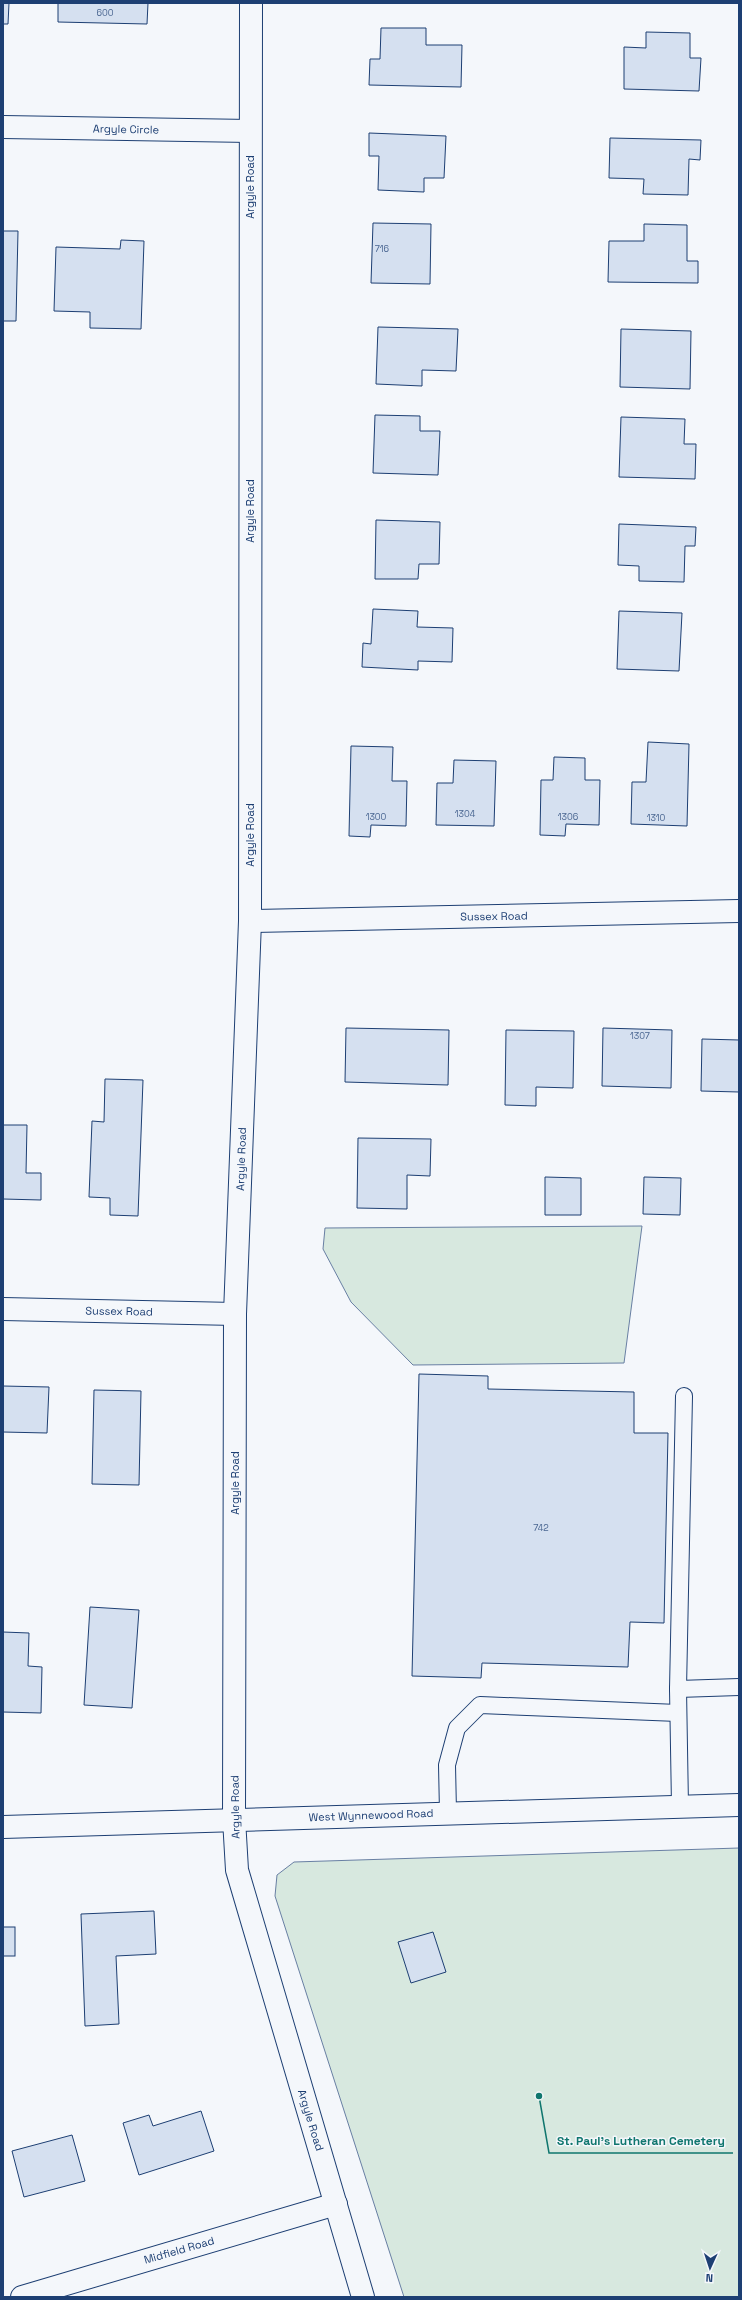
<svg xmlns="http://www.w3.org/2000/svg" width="742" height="2300" font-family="'Space Grotesk',sans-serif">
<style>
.green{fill:#d7e8df;stroke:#687fa3}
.building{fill:#d5e0f0;stroke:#1d3f73}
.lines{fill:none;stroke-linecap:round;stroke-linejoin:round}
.service-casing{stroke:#1d3f73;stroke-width:18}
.minor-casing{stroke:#1d3f73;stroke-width:24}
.tertiary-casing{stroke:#1d3f73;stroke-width:24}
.secondary-casing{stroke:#1d3f73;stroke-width:24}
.service{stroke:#f4f7fb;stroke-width:16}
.minor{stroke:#f4f7fb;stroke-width:22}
.tertiary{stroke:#f4f7fb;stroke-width:22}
.secondary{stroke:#f4f7fb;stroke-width:22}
.labels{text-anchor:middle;stroke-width:3;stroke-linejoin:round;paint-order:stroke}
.number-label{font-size:9px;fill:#4b6792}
.street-label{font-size:11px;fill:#1d3f73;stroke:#f4f7fb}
.leader{fill:none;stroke:#0f766e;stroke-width:1.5}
.callout-dot{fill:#0f766e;stroke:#f4f7fb;stroke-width:1.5}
.callout-label{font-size:12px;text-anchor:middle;font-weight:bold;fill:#0f766e;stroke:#f4f7fb;stroke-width:3;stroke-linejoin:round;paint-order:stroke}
</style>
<rect width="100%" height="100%" fill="#f4f7fb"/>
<g class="green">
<polygon points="642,1226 624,1363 413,1365 351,1302 323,1249 325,1228"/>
<polygon points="739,1848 739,2297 404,2297 275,1896 277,1875 294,1862"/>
</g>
<g class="building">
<polygon points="3,3 9,3 8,24 3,24"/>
<polygon points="58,3 148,3 147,24 58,22"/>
<polygon points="381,28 426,28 426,45 462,45 461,87 369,85 370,59 380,59"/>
<polygon points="646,32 690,33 690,58 701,58 699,91 624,89 624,47 646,48"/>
<polygon points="369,133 446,136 444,178 424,178 424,192 378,190 379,156 369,156"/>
<polygon points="610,138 701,140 700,160 689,159 688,195 643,194 644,179 609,178"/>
<polygon points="373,223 431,224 430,284 371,283"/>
<polygon points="644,224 687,225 687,261 698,261 698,283 608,282 609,241 644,241"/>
<polygon points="3,231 18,231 16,321 3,321"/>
<polygon points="121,240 144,241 141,329 90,328 90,312 54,311 56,247 120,249"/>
<polygon points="378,327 458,329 456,371 422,370 422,386 376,384"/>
<polygon points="621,329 691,331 690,389 620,387"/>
<polygon points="375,415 420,416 420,431 440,431 438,475 373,473"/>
<polygon points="621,417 685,419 684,444 696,444 695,479 619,477"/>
<polygon points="376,520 440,522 439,564 419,564 418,579 375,579"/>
<polygon points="619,524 696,527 695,546 685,546 684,582 639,581 639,566 618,565"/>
<polygon points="373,609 418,611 417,627 453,628 452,662 418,661 418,670 362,667 363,643 371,644"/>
<polygon points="619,611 682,613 679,671 617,669"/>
<polygon points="648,742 689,744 687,826 631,824 632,782 646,782"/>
<polygon points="351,746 393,747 392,781 407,781 406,826 371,825 370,837 349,836"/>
<polygon points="554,757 585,758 585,780 600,780 599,825 566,824 565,836 540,835 541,780 553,780"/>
<polygon points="454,760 496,761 494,826 436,825 437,783 453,783"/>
<polygon points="346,1028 449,1030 448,1085 345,1082"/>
<polygon points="603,1028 672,1030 671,1088 602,1086"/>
<polygon points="506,1030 574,1031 573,1088 536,1087 536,1106 505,1105"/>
<polygon points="702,1039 739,1040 739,1092 701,1091"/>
<polygon points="105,1079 143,1080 138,1216 110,1215 110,1198 89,1197 92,1121 104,1122"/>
<polygon points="3,1125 27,1125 26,1173 41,1173 41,1200 3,1199"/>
<polygon points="358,1138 431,1139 430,1176 407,1175 407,1209 357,1208"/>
<polygon points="545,1177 581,1178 581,1215 545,1215"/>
<polygon points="644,1177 681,1178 680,1215 643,1214"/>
<polygon points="419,1374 488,1376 488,1389 634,1392 634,1433 668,1433 664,1623 630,1622 628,1667 482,1663 481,1678 412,1676"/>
<polygon points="3,1386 49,1387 47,1433 3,1432"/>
<polygon points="94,1390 141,1391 139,1485 92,1484"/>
<polygon points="90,1607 139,1610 132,1708 84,1705"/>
<polygon points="3,1632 29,1633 28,1666 42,1667 41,1713 3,1712"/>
<polygon points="154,1911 156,1954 116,1956 119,2024 85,2026 81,1914"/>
<rect x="3" y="1927" width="12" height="29"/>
<polygon points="433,1932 446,1972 411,1983 398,1942"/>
<polygon points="201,2111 214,2151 139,2175 123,2123 149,2115 153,2126"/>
<polygon points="72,2135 85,2181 24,2197 12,2151"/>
</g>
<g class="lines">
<defs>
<g id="service">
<polyline points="678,1689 684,1396"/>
<polyline points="680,1806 678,1689 739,1687"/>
<polyline points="448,1812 447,1765 457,1728 480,1705 678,1713"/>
</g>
<g id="minor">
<polyline points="3,127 250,131"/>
<polyline points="250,921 739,911"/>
<polyline points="3,1309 235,1314"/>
<polyline points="22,2297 336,2204"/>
</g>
<polyline id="tertiary" points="251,3 250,921 235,1314 234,1819 237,1870 363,2297"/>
<polyline id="secondary" points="3,1827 739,1805"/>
</defs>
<use href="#service" class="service-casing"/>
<use href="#minor" class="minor-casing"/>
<use href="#tertiary" class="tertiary-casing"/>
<use href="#secondary" class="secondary-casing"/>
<use href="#service" class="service"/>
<use href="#minor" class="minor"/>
<use href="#tertiary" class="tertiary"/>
<use href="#secondary" class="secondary"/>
</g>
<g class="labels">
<g class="number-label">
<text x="105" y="16">600</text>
<text x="382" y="252">716</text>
<text x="465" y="817">1304</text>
<text x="376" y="820">1300</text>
<text x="568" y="820">1306</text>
<text x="656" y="821">1310</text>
<text x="640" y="1039">1307</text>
<text x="541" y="1531">742</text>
</g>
<g class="street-label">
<text transform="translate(126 129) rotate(1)" y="4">Argyle Circle</text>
<text transform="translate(250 187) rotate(-90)" y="4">Argyle Road</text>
<text transform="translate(250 511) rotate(-90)" y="4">Argyle Road</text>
<text transform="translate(250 835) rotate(-90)" y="4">Argyle Road</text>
<text transform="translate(494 916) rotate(-1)" y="4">Sussex Road</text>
<text transform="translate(241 1159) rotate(-88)" y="4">Argyle Road</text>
<text transform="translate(119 1311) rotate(1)" y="4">Sussex Road</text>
<text transform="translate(235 1483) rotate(-90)" y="4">Argyle Road</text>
<text transform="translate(235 1807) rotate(-91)" y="4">Argyle Road</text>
<text transform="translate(371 1815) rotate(-2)" y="4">West Wynnewood Road</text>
<text transform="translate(311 2120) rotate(73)" y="4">Argyle Road</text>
<text transform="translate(179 2250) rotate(-16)" y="4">Midfield Road</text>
</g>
</g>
<path class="leader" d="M539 2096L549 2153H733"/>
<circle class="callout-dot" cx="539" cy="2096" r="4"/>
<g class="callout-label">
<text x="641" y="2145">St. Paul's Lutheran Cemetery</text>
</g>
<rect width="742" height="2300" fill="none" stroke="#1d3f73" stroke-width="8"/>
<g transform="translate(710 2268) rotate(183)" stroke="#f4f7fb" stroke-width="3" paint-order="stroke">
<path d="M0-3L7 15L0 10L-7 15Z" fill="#1d3f73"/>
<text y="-6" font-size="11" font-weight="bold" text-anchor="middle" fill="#1d3f73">N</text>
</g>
</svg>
